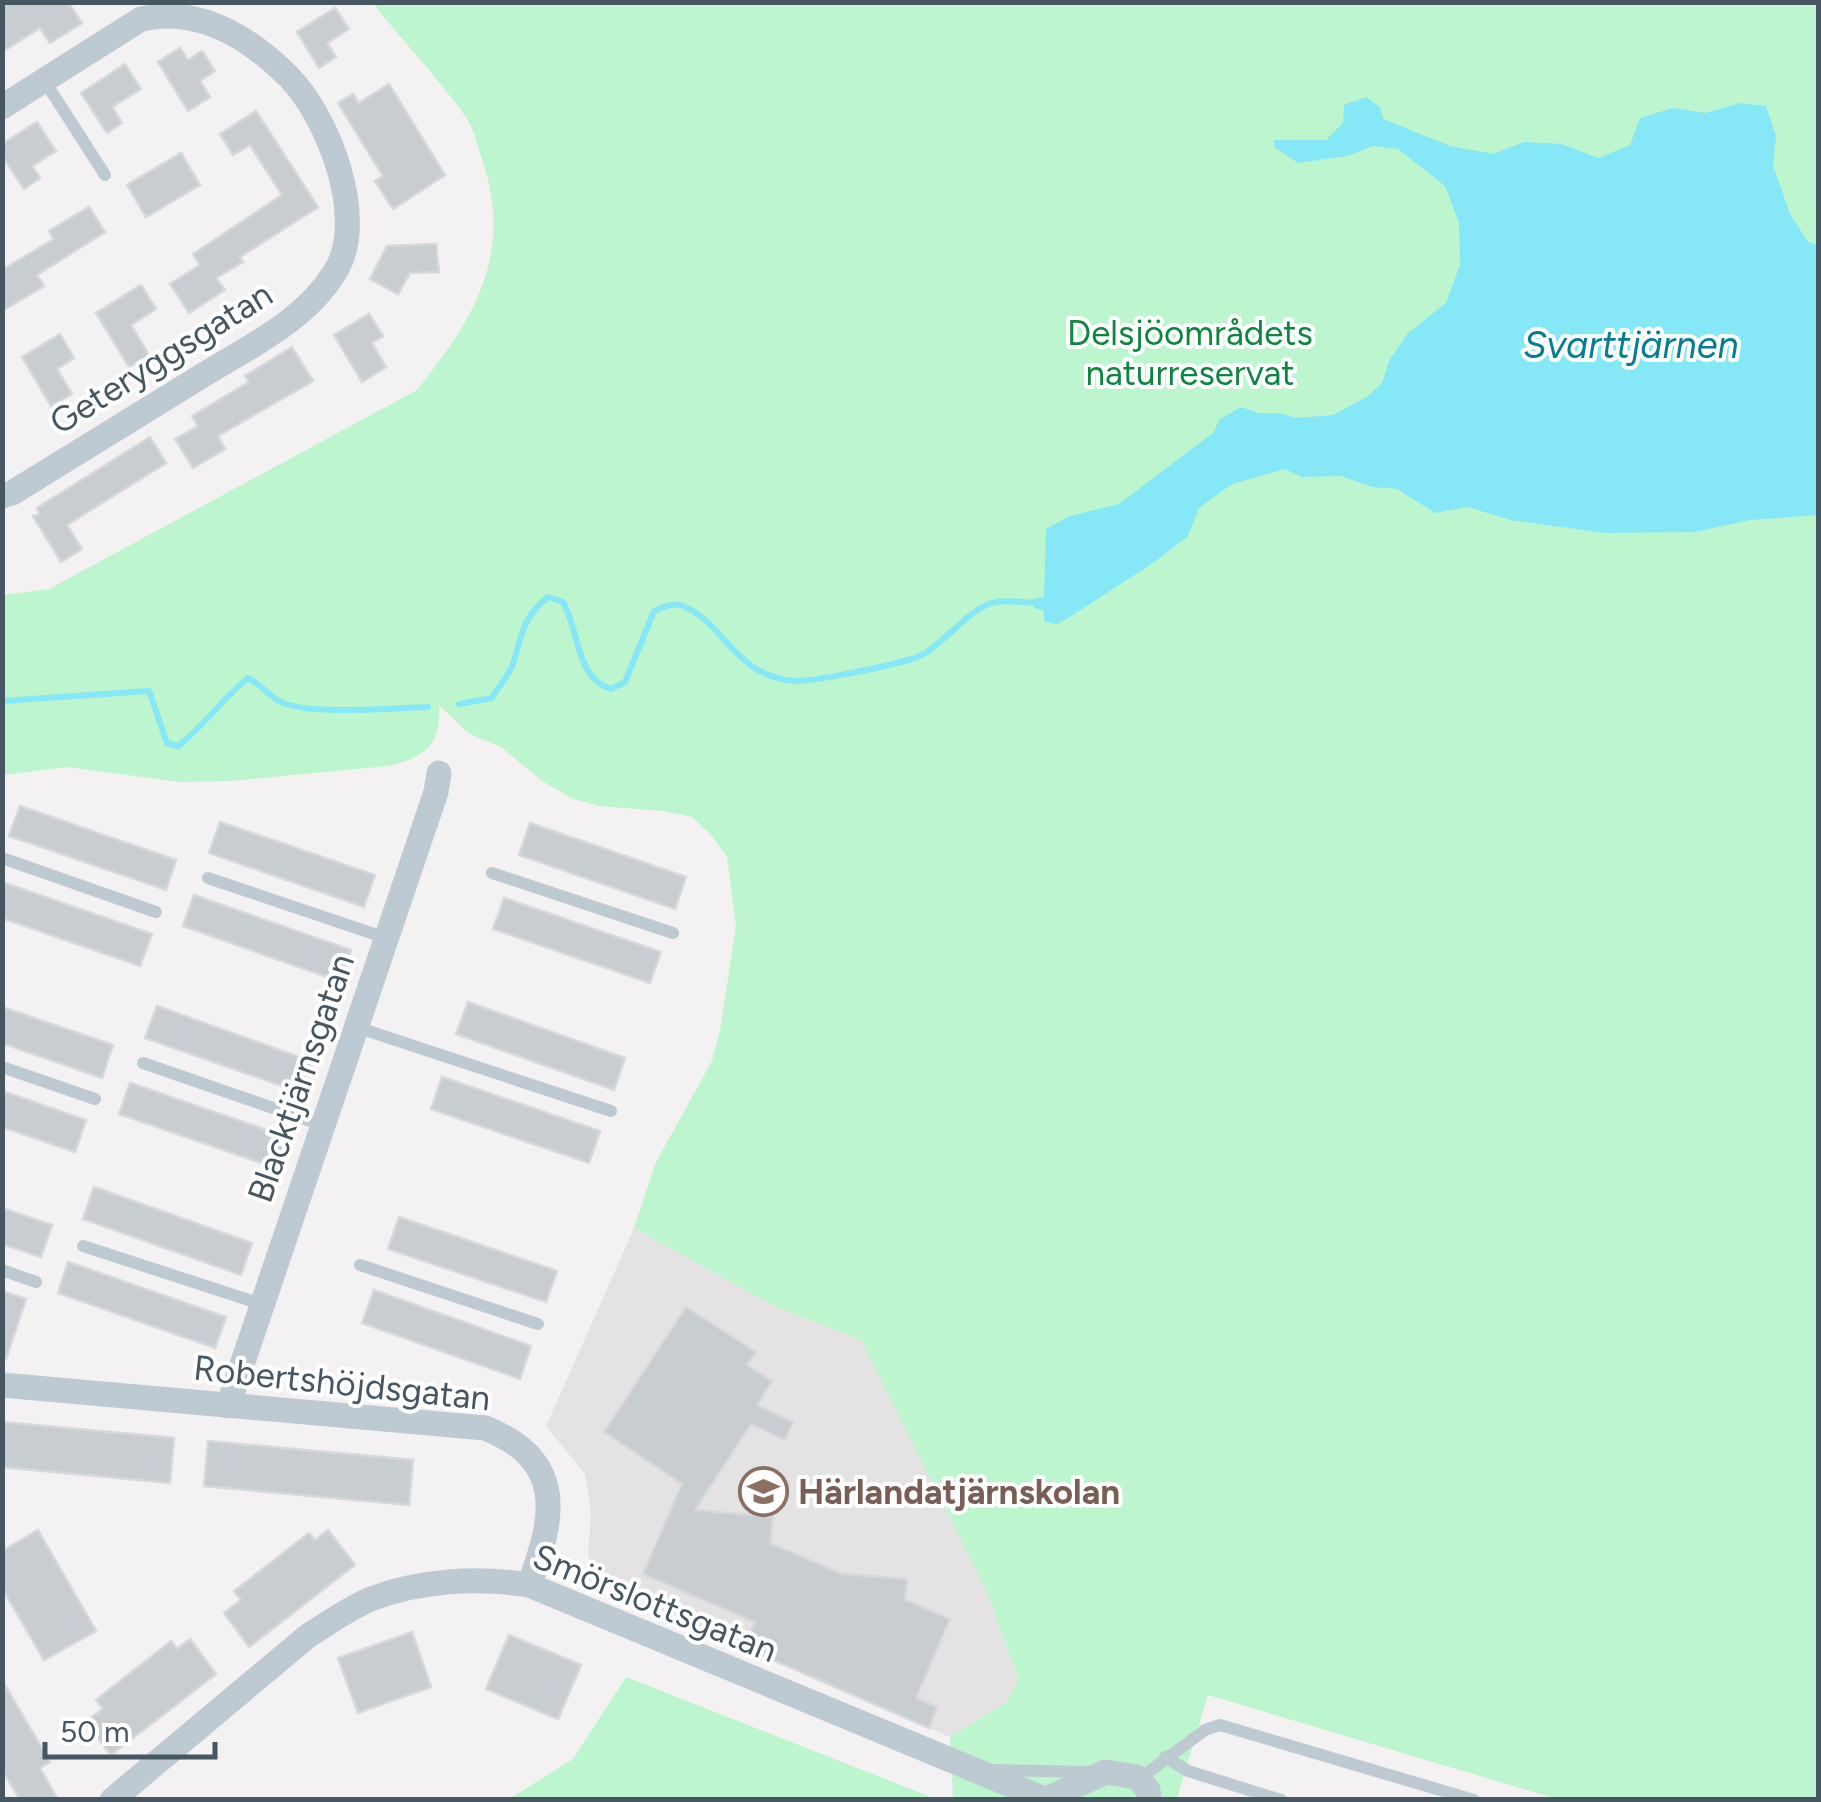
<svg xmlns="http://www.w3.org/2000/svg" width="1821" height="1802" font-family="Figtree,sans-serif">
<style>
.education{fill:#e5e2e4}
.green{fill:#bdf5ce}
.water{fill:#86e7f6}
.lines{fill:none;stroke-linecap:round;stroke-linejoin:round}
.stream{stroke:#86e7f6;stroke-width:6}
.building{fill:#c8cdd2;stroke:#d5d8dd;stroke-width:2.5}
.lane{stroke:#becad2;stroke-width:12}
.street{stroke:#becad2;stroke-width:25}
.labels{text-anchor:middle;stroke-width:8;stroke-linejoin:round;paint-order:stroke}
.park-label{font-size:35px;fill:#0d8740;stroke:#fff}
.street-label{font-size:35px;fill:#475761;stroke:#fff}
.education-label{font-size:35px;font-weight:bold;fill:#785e54;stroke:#fff;text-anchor:start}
.water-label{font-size:38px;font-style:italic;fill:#047e90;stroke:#fff}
</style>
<rect width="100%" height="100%" fill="#f4f1f2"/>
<polygon class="education" points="634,1228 774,1306 861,1340 987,1592 1018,1680 1007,1702 950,1737 651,1606 631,1590 595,1573 588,1555 591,1511 585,1474 546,1426"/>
<g class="green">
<path d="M373 3H1818V1799H1557L1208 1695 1177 1799H953L950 1737 1007 1702 1018 1679 987 1592 861 1340 774 1306 634 1228 656 1162 712 1061 720 1031 736 926 727 857 711 835 692 817 663 811 599 806 571 798 541 780 501 747 468 733 439 705C442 744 425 758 388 766L231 781 180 782 67 767 3 775 2 595 49 589 417 390C475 318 514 253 482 159 477 145 474 128 465 116 437 76 402 41 373 3Z"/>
<polygon points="626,1677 936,1799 509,1799 573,1759"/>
</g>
<polygon class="water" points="1366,97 1380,107 1383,119 1450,146 1494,154 1524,142 1562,144 1598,158 1630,145 1640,118 1673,108 1705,113 1741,103 1766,106 1776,136 1773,165 1790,214 1808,242 1818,245 1818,515 1750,520 1695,532 1606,533 1510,520 1468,507 1435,513 1397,489 1372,487 1341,476 1302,477 1285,469 1232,484 1199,508 1188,536 1153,563 1065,620 1056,624 1045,622 1043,610 1034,608 1033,599 1044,597 1046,529 1070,516 1119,504 1214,432 1219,420 1241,407 1258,413 1279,413 1297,418 1333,415 1367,397 1382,383 1390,359 1408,333 1446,303 1460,265 1459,223 1445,186 1398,149 1373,146 1347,156 1298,163 1274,147 1274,140 1326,140 1343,123 1344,105"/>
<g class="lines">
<g class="stream">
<path d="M2 701 149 691 167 743 178 746C204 726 222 699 248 678 261 684 268 695 279 701 305 716 395 708 428 707"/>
<path d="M459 704 492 698C498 687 511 673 514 661 521 635 525 614 548 597L563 602C580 631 575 678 611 689L625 682 654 611C663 607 674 602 683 606 725 623 733 676 795 681 812 682 907 663 922 655 945 642 967 612 989 604 1003 599 1020 602 1034 603"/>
</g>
</g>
<g class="building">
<polygon points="2,2 68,2 82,23 50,43 40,28 2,52"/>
<polygon points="335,8 349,29 327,43 336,57 319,68 297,32"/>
<polygon points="180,48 188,60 202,51 215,71 200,81 210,97 188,111 158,62"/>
<polygon points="125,64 141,89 112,107 122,123 107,133 81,93"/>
<polygon points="389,84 445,175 393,209 375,181 383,176 338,103 353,94 359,103"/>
<polygon points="256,111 318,207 240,257 243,262 216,278 225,290 189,313 170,284 200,265 193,254 282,195 250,145 233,155 220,134"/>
<polygon points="37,122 56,151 32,166 40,178 24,189 2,156 2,144"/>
<polygon points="181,153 200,185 146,217 127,185"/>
<polygon points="89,207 105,232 37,275 44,286 2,311 2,270 54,239 49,231"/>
<polygon points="436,244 439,272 410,273 398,294 370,279 387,246"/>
<polygon points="141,285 156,309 131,325 149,355 129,367 96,313"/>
<polygon points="369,314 383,336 372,343 386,367 362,382 334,335"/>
<polygon points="60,334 74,358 57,369 72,394 51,406 22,357"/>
<polygon points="292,347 313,381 218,436 225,449 193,468 175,439 198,426 192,416 249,382 245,376"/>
<polygon points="150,437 166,463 67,525 82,549 61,562 33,516 40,514 37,508"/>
<polygon points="20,806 176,860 166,890 9,836"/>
<polygon points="220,822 375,875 364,907 209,853"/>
<polygon points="530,823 686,877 675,909 519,855"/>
<polygon points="2,882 152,934 140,966 2,918"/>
<polygon points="194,895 351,950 341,982 183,926"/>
<polygon points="504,898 661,952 650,983 493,929"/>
<polygon points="468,1002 625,1058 614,1090 456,1034"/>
<polygon points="157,1006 313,1062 302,1093 145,1038"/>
<polygon points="2,1007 113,1045 102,1078 2,1043"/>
<polygon points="442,1077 600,1131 589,1163 431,1109"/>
<polygon points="130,1083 287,1137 276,1168 119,1114"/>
<polygon points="2,1091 86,1120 75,1152 2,1127"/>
<polygon points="94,1187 252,1243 241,1275 83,1219"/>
<polygon points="2,1208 52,1225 41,1257 2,1244"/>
<polygon points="399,1217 557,1271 546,1302 388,1249"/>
<polygon points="68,1262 226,1317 215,1348 58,1293"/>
<polygon points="374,1290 531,1346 520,1379 362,1323"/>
<polygon points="2,1291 26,1299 6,1359 2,1358"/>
<polygon points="686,1307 756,1352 747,1365 772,1381 757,1405 793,1422 785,1440 751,1424 695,1510 773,1517 770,1543 842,1574 907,1579 905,1600 950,1619 916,1698 937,1707 929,1728 755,1652 759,1642 748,1638 755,1622 643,1574 682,1484 604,1432"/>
<polygon points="2,1422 174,1438 170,1483 2,1467"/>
<polygon points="208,1441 413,1460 409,1505 204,1486"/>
<polygon points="38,1530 96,1631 44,1660 2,1588 2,1551"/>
<polygon points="328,1530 355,1565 249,1647 224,1613 241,1600 234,1591 309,1533 315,1540"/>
<polygon points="412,1632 431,1687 358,1713 338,1658"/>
<polygon points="509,1635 581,1665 558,1719 486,1689"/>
<polygon points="190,1639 216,1674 111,1755 85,1722 103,1709 96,1700 171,1641 177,1649"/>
<polygon points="2,1680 50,1762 40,1768 58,1800 20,1800 2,1769"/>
</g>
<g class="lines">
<g class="lane">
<polyline points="44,80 105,175"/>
<polyline points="2,858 156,912"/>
<polyline points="492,873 673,933"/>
<polyline points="208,878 386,938"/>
<polyline points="356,1027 611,1111"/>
<polyline points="143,1063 322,1125"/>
<polyline points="2,1067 95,1099"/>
<polyline points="83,1246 261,1304"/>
<polyline points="360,1265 538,1324"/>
<polyline points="2,1270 36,1282"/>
<polyline points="1165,1757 1188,1771 1281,1800"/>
<polyline points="993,1770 1093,1772"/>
<polyline points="1139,1779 1205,1730 1220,1725 1474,1800"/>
</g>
<g class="street">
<path d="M2 107 141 19C199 6 249 37 289 77 329 118 368 220 335 272 303 324 242 350 192 382 132 419 72 456 12 493L2 496"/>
<path d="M2 1385 485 1428C566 1460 555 1517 529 1585"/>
<polyline points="228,1406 436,792 439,773"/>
<path d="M112 1800 309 1635C329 1623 349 1608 371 1599 420 1580 478 1577 529 1585L1042 1798"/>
<polyline points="1044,1800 1106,1772 1137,1777 1148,1790 1149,1800"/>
</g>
</g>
<defs>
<symbol id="school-ring" viewBox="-11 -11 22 22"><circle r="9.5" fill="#fff" stroke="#8d6e63" stroke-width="1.5"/><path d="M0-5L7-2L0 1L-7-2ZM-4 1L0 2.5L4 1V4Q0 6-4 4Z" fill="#8d6e63"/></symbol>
</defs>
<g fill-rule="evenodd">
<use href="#school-ring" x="736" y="1464" width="55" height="55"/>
</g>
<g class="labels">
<g class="park-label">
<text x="1190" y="345">Delsjöområdets<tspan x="1190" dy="40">naturreservat</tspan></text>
</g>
<g class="street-label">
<text transform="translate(161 358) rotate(-32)" y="12">Geteryggsgatan</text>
<text transform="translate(301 1078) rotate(-71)" y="12">Blacktjärnsgatan</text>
<text transform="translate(342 1383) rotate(6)" y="12">Robertshöjdsgatan</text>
<text transform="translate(655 1603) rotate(22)" y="12">Smörslottsgatan</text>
</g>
<g class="education-label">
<text x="798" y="1504">Härlandatjärnskolan</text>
</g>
<g class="water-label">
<text x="1631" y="358">Svarttjärnen</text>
</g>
</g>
<rect width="1821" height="1802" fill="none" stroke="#475761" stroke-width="10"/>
<path d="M45 1742v15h170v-15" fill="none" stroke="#475761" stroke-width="5"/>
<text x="60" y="1742" font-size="30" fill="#475761" stroke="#ffffff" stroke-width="8" paint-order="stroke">50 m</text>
</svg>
